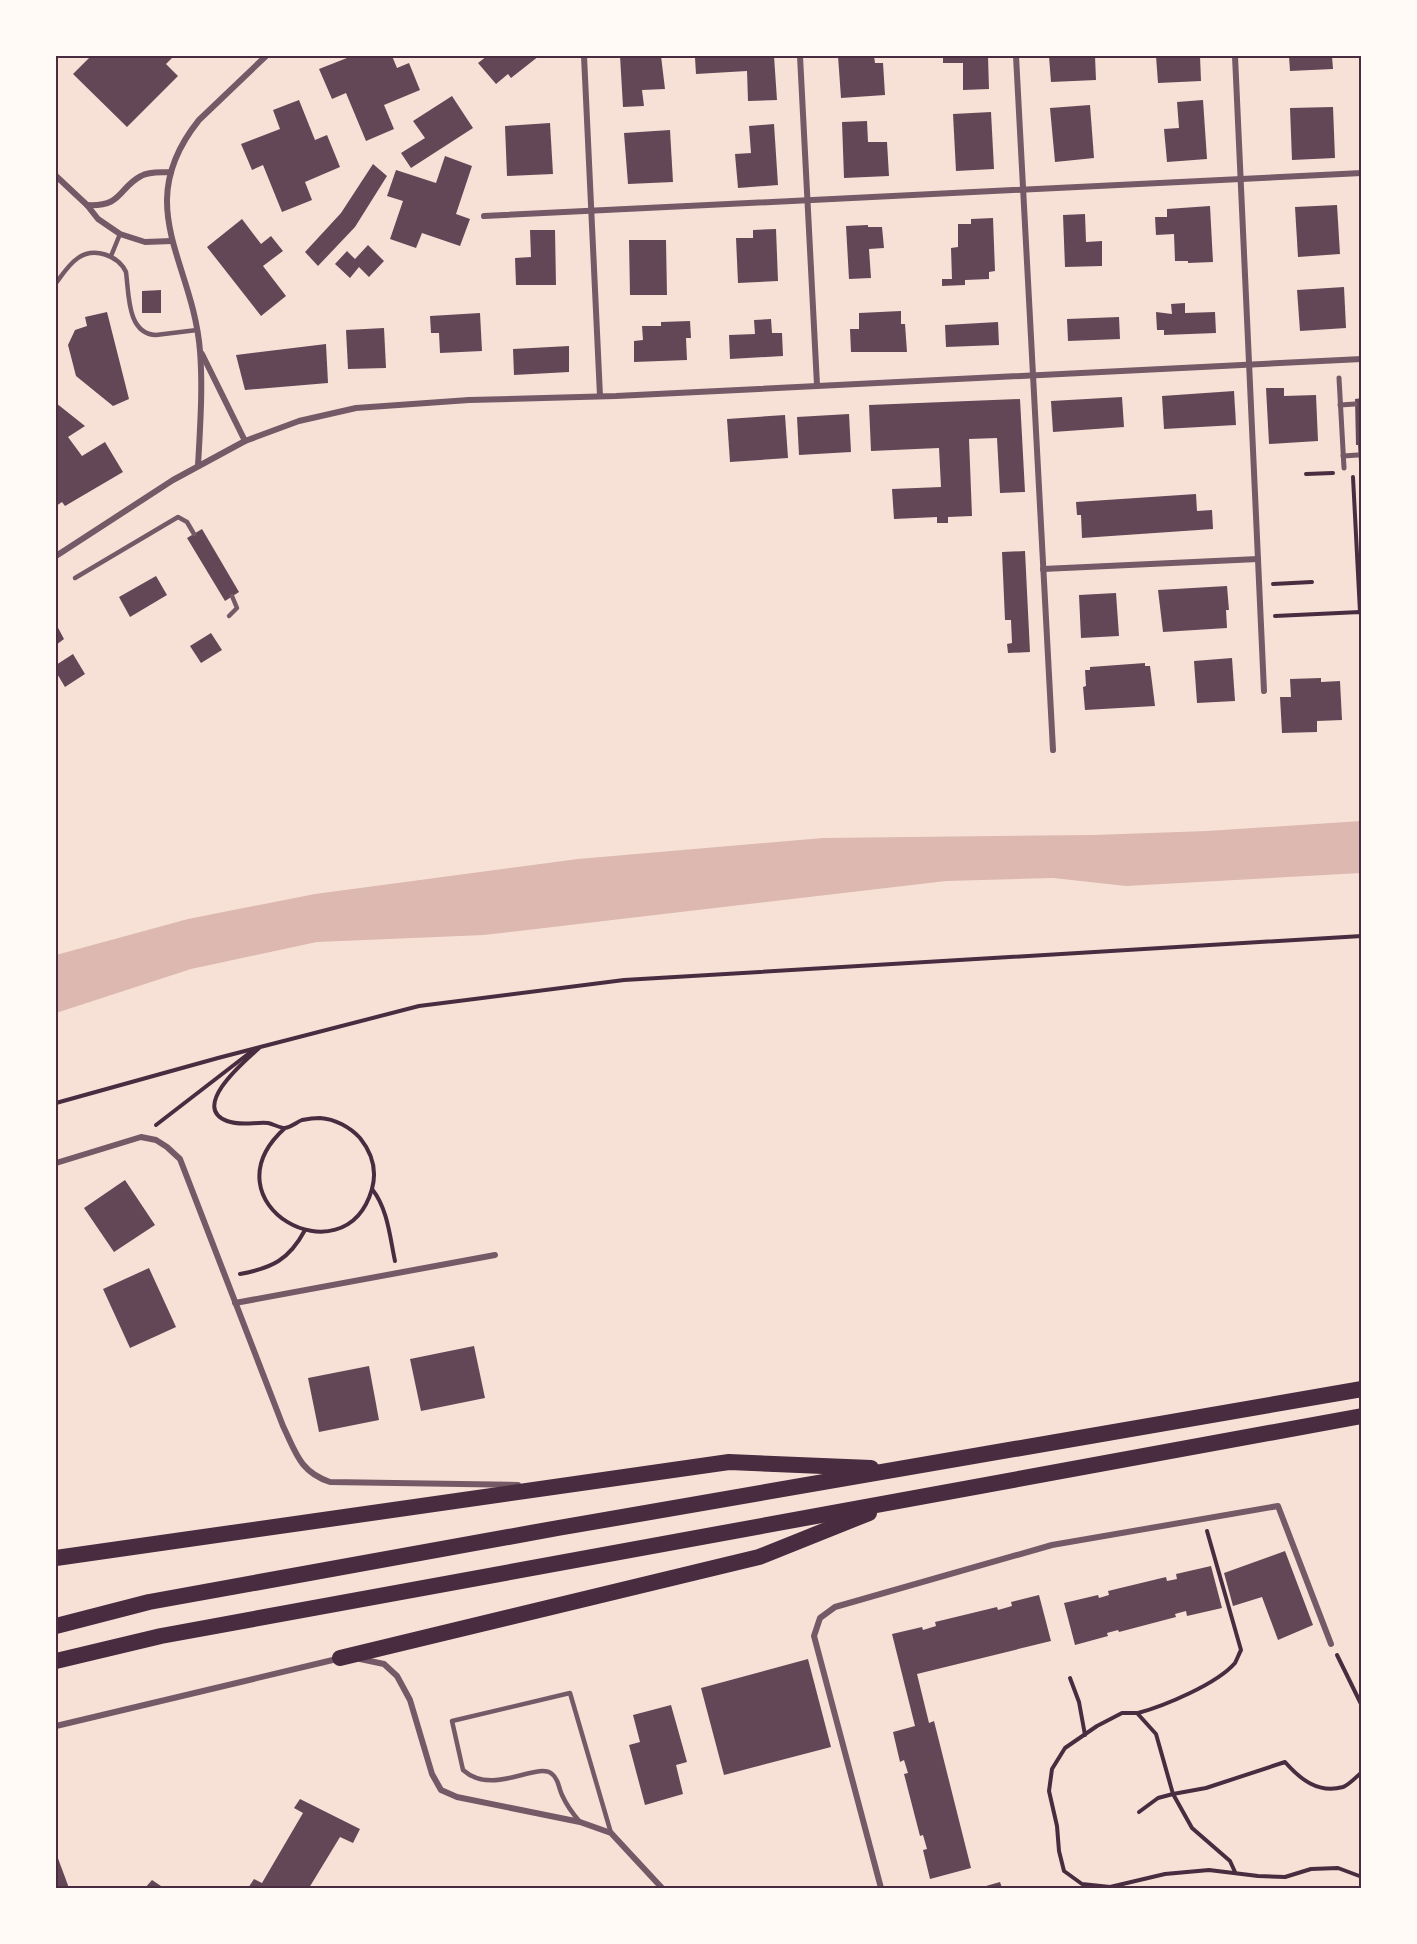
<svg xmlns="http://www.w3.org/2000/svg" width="1417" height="1944" font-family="Arial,sans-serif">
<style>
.water{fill:#dcb8b0}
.building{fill:#644757}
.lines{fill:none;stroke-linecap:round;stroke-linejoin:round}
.path{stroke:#4a2c40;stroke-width:4}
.service{stroke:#755966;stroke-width:4.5}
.pedestrian{stroke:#755966;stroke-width:5}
.minor{stroke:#755966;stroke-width:6}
.trunk{stroke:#4a2c40;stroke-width:16}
.neatline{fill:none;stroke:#4a2c40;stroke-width:2}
</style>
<rect width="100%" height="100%" fill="#f7e1d7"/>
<polygon class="water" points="1361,821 1361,873 1126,886 1053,878 946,881 484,935 317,942 191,969 56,1013 56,955 188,919 315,894 578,859 823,838 1093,835 1207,831"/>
<g class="building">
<polygon points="91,56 174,56 166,64 178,76 127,127 73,74"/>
<polygon points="352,56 392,56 397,68 409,63 420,90 384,105 394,129 366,141 346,93 332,99 319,69"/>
<polygon points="487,56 539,56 511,78 508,74 496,84 478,63"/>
<polygon points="620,56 661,56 665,89 642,90 644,106 623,107"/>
<polygon points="729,56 774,56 777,100 748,101 747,71 696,74 695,58"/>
<polygon points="838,56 874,56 875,63 883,63 885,95 841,98"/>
<polygon points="943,56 988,56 989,89 963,90 963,63 943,63"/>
<polygon points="1049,56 1095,56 1096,80 1051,82"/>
<polygon points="1156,56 1200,56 1201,81 1158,83"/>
<polygon points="1289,56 1332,56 1333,69 1290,71"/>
<polygon points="452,96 473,128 411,168 401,153 425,138 413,121"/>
<polygon points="299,100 315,140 327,135 340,167 305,182 312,200 282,212 263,165 252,170 241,144 280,129 273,110"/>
<polygon points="1203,100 1207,159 1167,162 1164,129 1179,128 1177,102"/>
<polygon points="1090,105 1094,158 1055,162 1050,108"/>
<polygon points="1333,107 1335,158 1292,160 1290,108"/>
<polygon points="991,112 994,169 956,171 953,114"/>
<polygon points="867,121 868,142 887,142 889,176 844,178 842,122"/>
<polygon points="550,123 553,174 507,176 505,126"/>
<polygon points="774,124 778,185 738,188 735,154 751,153 749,126"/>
<polygon points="670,130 673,182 628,184 624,133"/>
<polygon points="445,156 472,166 456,214 470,219 460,246 422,233 416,248 390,239 403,201 387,196 396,170 436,183"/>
<polygon points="373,164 387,176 355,227 318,266 305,252 341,213"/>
<polygon points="1337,205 1340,254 1298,257 1295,207"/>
<polygon points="1210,206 1213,262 1188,263 1188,261 1175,261 1174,234 1156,235 1155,217 1167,217 1167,209"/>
<polygon points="1085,214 1086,242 1102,241 1102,266 1065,267 1063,215"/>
<polygon points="993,218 995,271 989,272 989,279 965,280 965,285 942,286 942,279 952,279 951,248 958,247 958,224 971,224 971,219"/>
<polygon points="242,219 261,244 271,236 283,251 263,266 286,296 261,316 207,247"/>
<polygon points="868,225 868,227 882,227 884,248 869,249 871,278 849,279 846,226"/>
<polygon points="776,229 778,281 738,283 736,238 753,238 753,230"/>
<polygon points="530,230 555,230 556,285 516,285 515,258 531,257"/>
<polygon points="629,240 666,240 667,295 630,295"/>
<polygon points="368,245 384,261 369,277 359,267 350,278 335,264 347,251 355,259"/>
<polygon points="1344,287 1346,328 1300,331 1297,290"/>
<polygon points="161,290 161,313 142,313 142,291"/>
<polygon points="1185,303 1185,313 1215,312 1216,333 1164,335 1164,330 1157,330 1156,312 1172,314 1171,304"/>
<polygon points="901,311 901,324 905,324 907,352 851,352 850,329 859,329 859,313"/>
<polygon points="107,312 129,399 113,406 76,376 68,345 75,330 87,326 85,317"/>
<polygon points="480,313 482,351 440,353 439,333 431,333 430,316"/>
<polygon points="1119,317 1120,339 1068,341 1067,319"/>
<polygon points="771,319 772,333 782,333 783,356 730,359 729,335 755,334 754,320"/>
<polygon points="690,321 691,338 686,338 687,360 634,362 634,341 643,340 642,326 661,326 661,322"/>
<polygon points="998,322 999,345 946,347 945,325"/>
<polygon points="384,328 386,368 348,369 346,330"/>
<polygon points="326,344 328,383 245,390 236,355"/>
<polygon points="569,346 569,372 514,375 513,349"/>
<polygon points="1266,388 1284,388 1284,396 1316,395 1318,441 1269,444"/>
<polygon points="1234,391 1236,425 1164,429 1162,396"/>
<polygon points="1122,397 1124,427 1053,432 1051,401"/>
<polygon points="1362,398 1362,481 1360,481 1358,445 1356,445 1355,399"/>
<polygon points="1020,399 1025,492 1000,493 997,438 969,439 972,516 948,517 948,523 937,523 937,517 894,519 892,489 941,487 939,448 871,451 869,405"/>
<polygon points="56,403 85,426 68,437 82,456 105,442 123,472 65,506 62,502 56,506"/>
<polygon points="849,414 851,452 799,455 797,417"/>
<polygon points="785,415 788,458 730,462 727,419"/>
<polygon points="1196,494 1197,511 1212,510 1213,529 1082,538 1081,515 1077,515 1076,502"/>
<polygon points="202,529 239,592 225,601 187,538"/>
<polygon points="1025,551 1030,652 1008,653 1007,644 1012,643 1011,620 1005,620 1002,552"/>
<polygon points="156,576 167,595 130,617 119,597"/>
<polygon points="1227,586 1229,610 1226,610 1227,628 1163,632 1158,590"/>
<polygon points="1116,593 1119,636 1081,638 1079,595"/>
<polygon points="56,624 64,639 56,645"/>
<polygon points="211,633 222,650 201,663 190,646"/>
<polygon points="73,654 85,674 65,687 56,672 56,665"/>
<polygon points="1232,658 1235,701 1197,703 1194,661"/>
<polygon points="1145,663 1145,666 1150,666 1155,706 1085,710 1083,687 1086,686 1085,670 1090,670 1090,667"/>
<polygon points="1321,678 1321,682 1340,681 1342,720 1317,721 1317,732 1282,733 1280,697 1291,697 1290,679"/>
<polygon points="125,1180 155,1225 114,1252 84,1208"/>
<polygon points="149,1268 176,1327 130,1348 103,1289"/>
<polygon points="474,1346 485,1398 421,1411 410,1359"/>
<polygon points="369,1366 379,1420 319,1432 308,1378"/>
<polygon points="1285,1551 1313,1625 1278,1640 1262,1597 1233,1606 1224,1573"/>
<polygon points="1211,1566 1222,1608 1187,1616 1186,1611 1175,1614 1176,1617 1119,1632 1118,1630 1107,1633 1108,1636 1075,1645 1064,1603 1098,1595 1099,1598 1109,1595 1108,1591 1166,1577 1167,1581 1177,1579 1176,1574"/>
<polygon points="1039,1595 1051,1641 917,1674 929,1723 934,1721 971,1868 930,1879 923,1850 927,1849 923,1835 920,1836 904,1774 908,1773 904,1760 900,1762 893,1732 915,1726 892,1634 922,1627 923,1630 936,1626 935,1622 997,1607 998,1610 1012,1606 1011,1602"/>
<polygon points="808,1659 831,1747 724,1775 701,1688"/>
<polygon points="671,1705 687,1762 676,1765 683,1794 645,1805 629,1745 640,1742 633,1715"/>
<polygon points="300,1799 360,1829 353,1843 340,1837 309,1888 248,1888 254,1879 262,1883 303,1813 294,1808"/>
<polygon points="56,1853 69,1888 56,1888"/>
<polygon points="152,1880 164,1888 145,1888"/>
<polygon points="1000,1882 1002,1888 979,1888"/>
</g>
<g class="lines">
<g class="path">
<polyline points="1306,474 1333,473"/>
<polyline points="1353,477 1360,612"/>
<polyline points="1273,584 1312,582"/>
<polyline points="1275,616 1360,612 1362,614"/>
<path d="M259 1048C247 1059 189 1107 227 1121 240 1126 254 1122 268 1123 273 1124 280 1128 285 1128 291 1127 297 1122 302 1120 307 1119 315 1118 320 1118 335 1119 350 1127 360 1138 372 1153 377 1171 372 1189 345 1283 202 1203 285 1128"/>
<polyline points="56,1103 218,1058 419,1006 624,980 1362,936"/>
<polyline points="156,1125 252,1051"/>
<path d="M372 1189C388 1209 390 1238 395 1261"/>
<path d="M240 1274C272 1268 289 1260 305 1230"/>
<polyline points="1337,1655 1362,1706"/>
<polyline points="1070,1678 1079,1702 1085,1735"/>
<path d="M1138 1713C1164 1706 1217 1684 1235 1663 1237 1659 1239 1654 1241 1650L1207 1531"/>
<path d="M1362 1772C1356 1777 1349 1785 1343 1787 1318 1794 1300 1779 1285 1762L1206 1788 1173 1794 1156 1734 1137 1713H1122L1097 1726 1065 1748 1052 1769 1049 1791 1057 1826 1059 1851 1064 1871 1082 1884 1110 1887 1165 1874 1209 1870 1258 1876 1285 1877 1311 1869 1338 1868 1362 1877"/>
<polyline points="1139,1812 1158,1798 1173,1794 1192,1828 1230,1861 1235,1872"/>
</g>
<g class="service">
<polyline points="111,256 120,234"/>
<path d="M56 283C62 275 69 264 78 258 94 247 118 255 126 272 129 294 127 334 156 335L197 330"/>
<polyline points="75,578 178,517 187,522 194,534"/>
<polyline points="229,616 237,608 232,596"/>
<path d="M580 1822C573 1814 566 1804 562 1795 558 1787 559 1779 552 1774 537 1761 493 1797 463 1770L452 1721 570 1693 611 1833"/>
</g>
<g class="pedestrian">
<polyline points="1339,378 1344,468"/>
<polyline points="1340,405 1355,404"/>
<polyline points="1343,456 1358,455"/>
</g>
<g class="minor">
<polyline points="584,56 600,396"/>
<polyline points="800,56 817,385"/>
<polyline points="1016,56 1053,750"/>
<polyline points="1235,56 1264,691"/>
<polyline points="56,176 87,205 98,219 120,234 145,242 172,241"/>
<path d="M87 205C123 207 118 188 141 176 150 171 162 173 171 172"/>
<polyline points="484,216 1362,173"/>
<polyline points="202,354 245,441"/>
<path d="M198 466C200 428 203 389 200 351 193 261 130 206 199 120L266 56"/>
<polyline points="56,556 173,480 245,441 299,421 356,408 469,400 616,396 1362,359"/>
<polyline points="1043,569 1258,559"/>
<path d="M56 1163 141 1137 156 1140 167 1147 180 1159 283 1426C296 1453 300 1472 330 1482L518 1485"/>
<polyline points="235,1303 495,1255"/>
<polyline points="360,1659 384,1664 397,1676 410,1700 432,1774 441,1790 457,1797 580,1822 611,1833 662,1888"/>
<polyline points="56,1726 337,1659"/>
<polyline points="881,1888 814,1636 820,1618 835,1607 1052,1545 1278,1506 1331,1644"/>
</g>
<g class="trunk">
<polyline points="56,1558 729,1462 871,1468"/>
<polyline points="56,1626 149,1602 558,1528 1362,1389"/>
<polyline points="340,1658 759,1557 869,1513"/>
<polyline points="56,1661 161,1636 1362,1416"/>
</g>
</g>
<rect width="1417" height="1944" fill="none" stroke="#fffaf5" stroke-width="114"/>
<rect x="57" y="57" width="1303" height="1830" class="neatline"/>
</svg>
